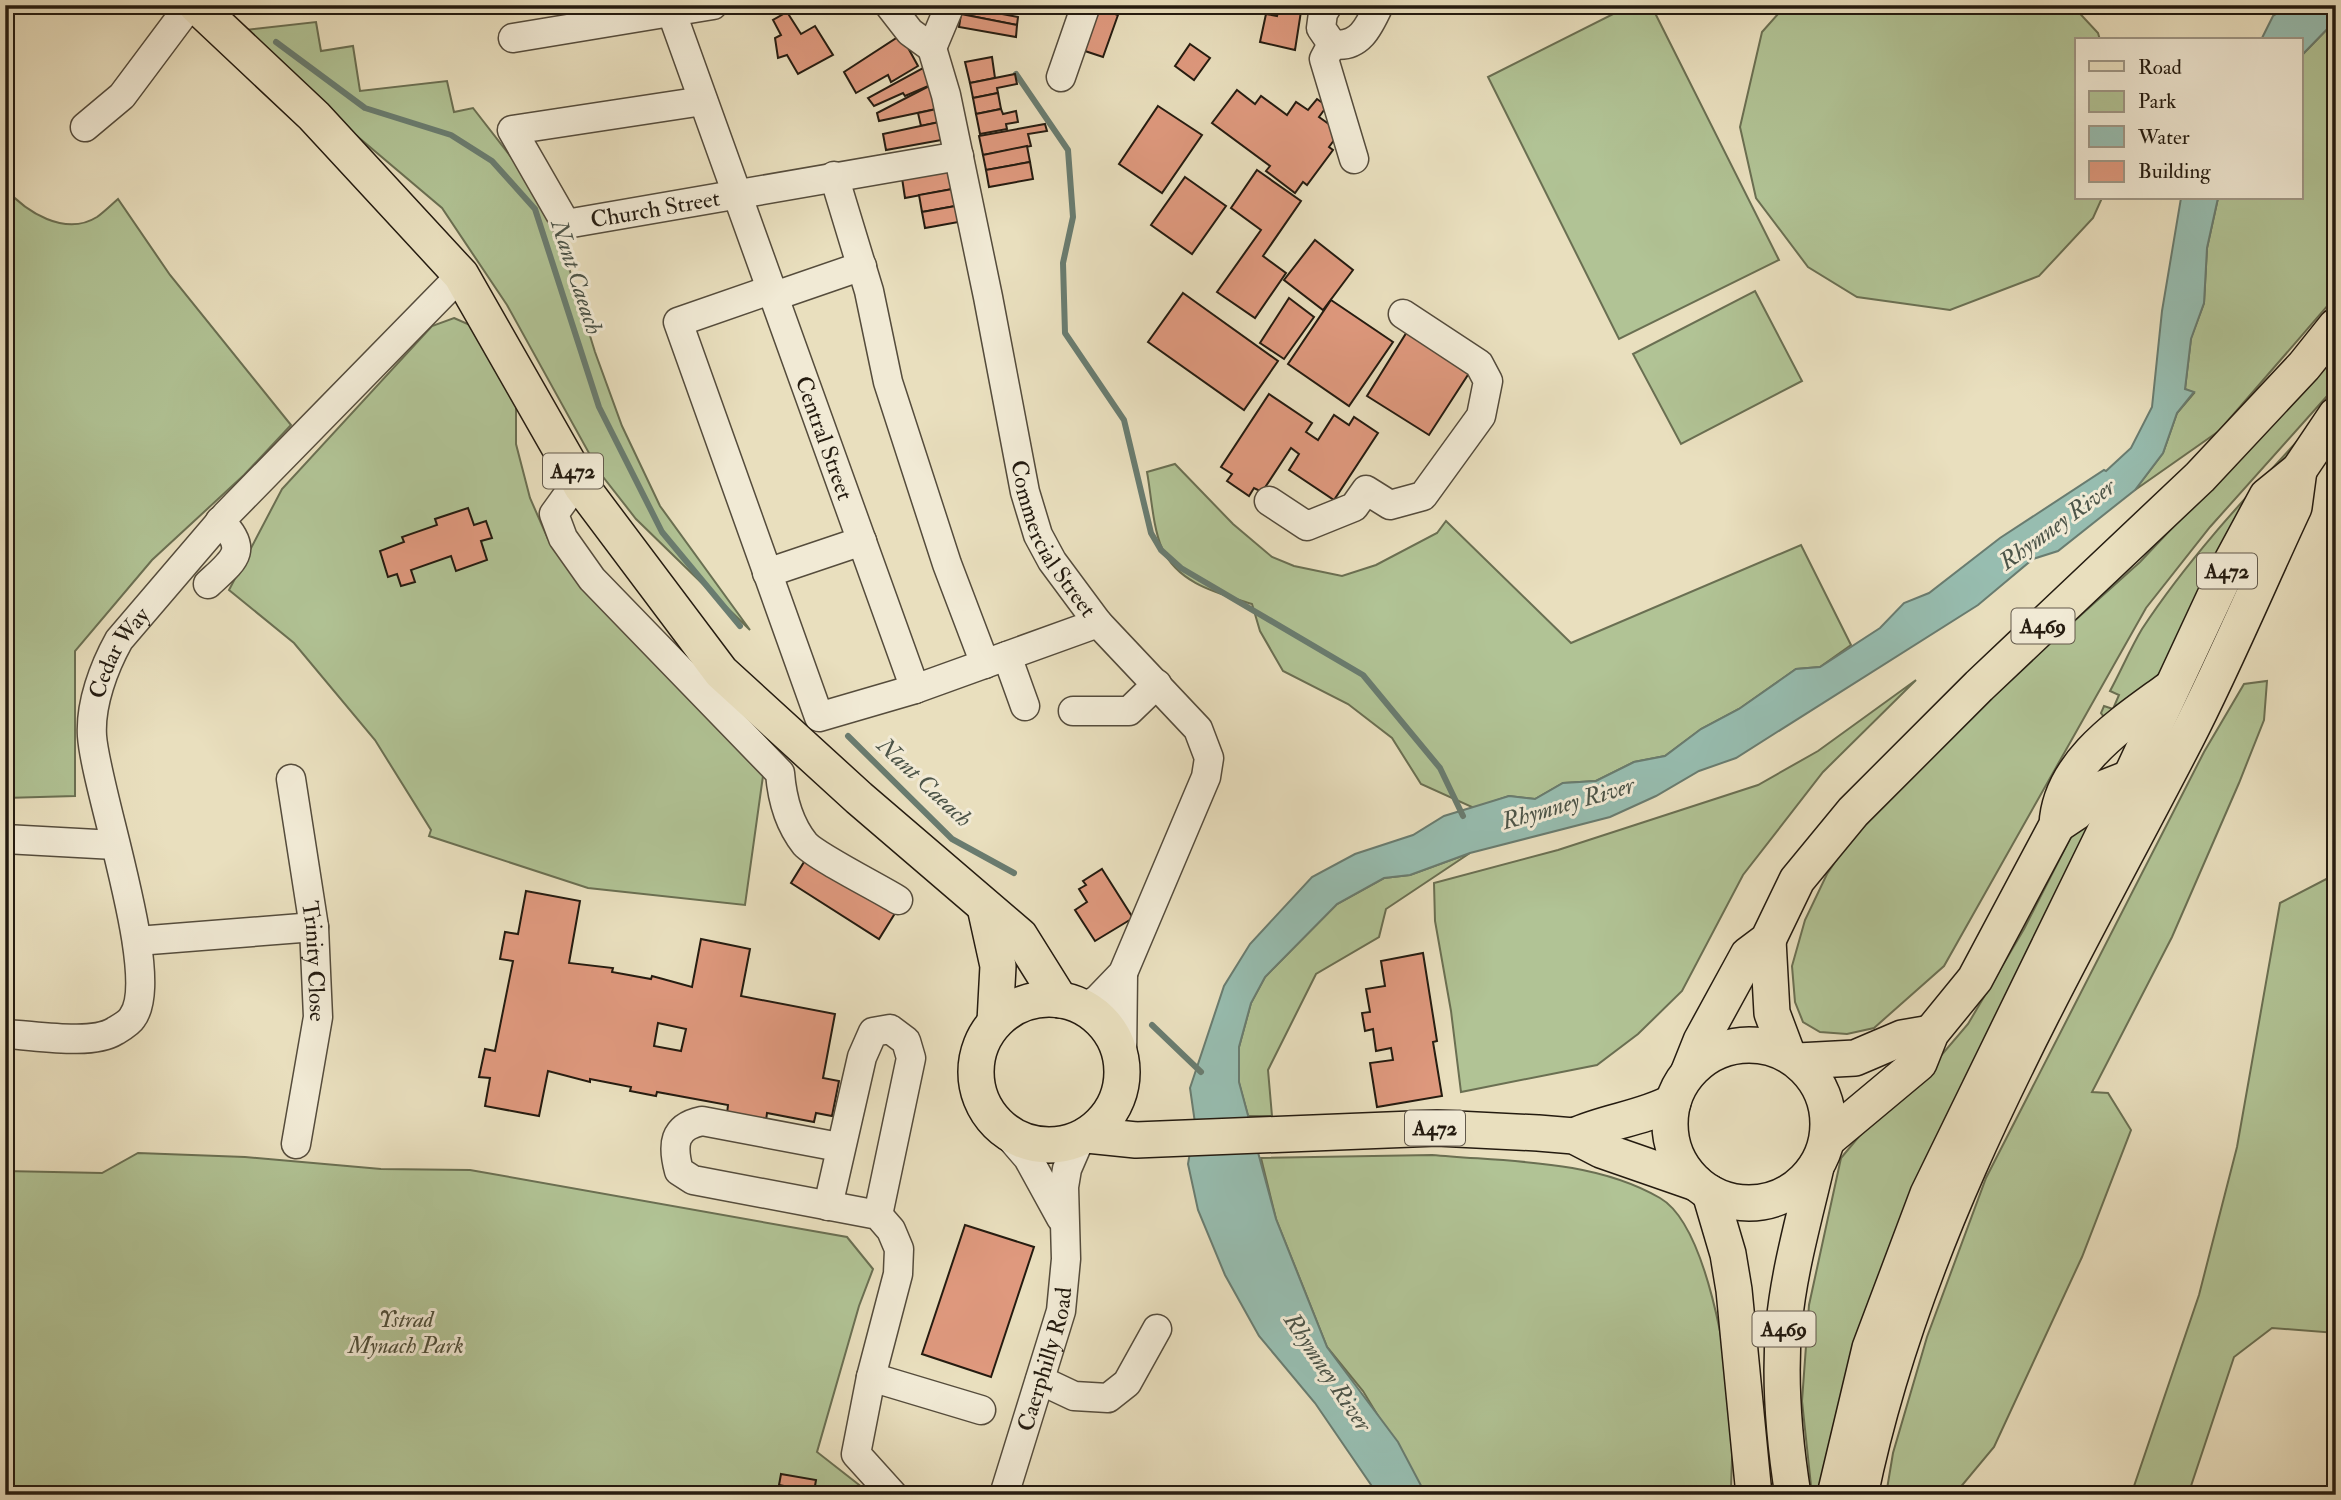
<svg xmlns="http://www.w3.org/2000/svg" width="2341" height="1500" font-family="'IM FELL Double Pica',serif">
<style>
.green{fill:#b1c395;stroke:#6a6f52;stroke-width:2}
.water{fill:#97bdb0;stroke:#697c70;stroke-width:2}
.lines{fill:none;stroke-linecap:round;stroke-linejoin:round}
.stream{stroke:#697c70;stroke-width:6}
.building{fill:#df997e;stroke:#241b10;stroke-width:2;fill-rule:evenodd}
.minor-casing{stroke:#554c3c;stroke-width:31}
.major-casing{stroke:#241b10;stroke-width:38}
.minor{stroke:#f1ead5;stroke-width:28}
.major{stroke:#e9dfbe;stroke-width:35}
.labels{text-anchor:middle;stroke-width:6;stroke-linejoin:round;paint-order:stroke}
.shield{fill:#f1ead5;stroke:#62594b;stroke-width:2}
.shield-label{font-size:21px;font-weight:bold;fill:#241b10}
.street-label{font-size:23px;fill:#241b10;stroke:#f1ead5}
.park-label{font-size:23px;font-style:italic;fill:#4e4d38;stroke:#f1ead5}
.water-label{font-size:24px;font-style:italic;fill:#4c5448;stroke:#f1ead5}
</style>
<rect width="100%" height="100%" fill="#e9dfbe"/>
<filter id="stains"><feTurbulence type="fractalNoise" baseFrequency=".00286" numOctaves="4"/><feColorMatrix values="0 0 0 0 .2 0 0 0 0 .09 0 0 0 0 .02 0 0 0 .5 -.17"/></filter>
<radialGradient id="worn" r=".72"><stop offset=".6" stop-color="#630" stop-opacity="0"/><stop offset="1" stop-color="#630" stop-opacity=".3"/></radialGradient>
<g class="green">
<polygon points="1631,5 1651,5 1779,260 1619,339 1488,77"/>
<polygon points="1786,5 2072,5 2098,33 2100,40 2077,40 2077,198 2102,198 2093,218 2039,276 1950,310 1857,297 1808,267 1756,198 1740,127 1762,32"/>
<polygon points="2336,20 2336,296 2219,431 2135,490 2163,453 2177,413 2194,393 2185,389 2191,338 2204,303 2207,248 2218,198 2301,198 2301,56"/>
<polygon points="316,22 321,51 353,46 360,91 447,81 454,112 473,108 536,189 561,242 595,352 622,426 660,506 750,630 636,519 600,473 507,305 442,208 312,98 246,30"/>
<path d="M5 188C26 212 65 237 97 217 104 212 111 205 118 199L170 275 291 425 244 475 152 560 75 651V796L5 798Z"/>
<polygon points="1755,291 1802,381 1681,444 1633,354"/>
<polygon points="454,318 470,325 516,402 516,444 530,498 548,539 613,620 763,776 745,905 588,888 429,836 431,830 375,740 294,643 229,590 282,489 432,326"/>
<polygon points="2336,349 2336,386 2210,527 2146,608 1944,966 1874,1028 1847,1034 1820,1032 1803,1022 1795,1002 1792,966 1805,920 1827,874 1847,844 1966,718 2140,562 2296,397"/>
<path d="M2302 436 2179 650 2153 681 2107 721 2101 713 2104 706 2113 709 2119 695 2110 691C2121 671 2130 649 2142 629 2188 559 2245 498 2302 436Z"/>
<path d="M1175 464 1233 524 1272 557 1294 566 1342 576 1376 565 1437 533 1446 521 1571 643 1801 545 1851 645 1820 667 1796 669 1739 709 1701 729 1665 756 1634 762 1596 781 1563 783 1535 799 1509 796 1474 808 1421 784 1392 738 1348 704 1283 671 1260 631 1252 604C1218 593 1178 584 1162 548 1153 529 1151 493 1147 472Z"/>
<polygon points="1916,680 1823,772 1743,875 1682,991 1638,1034 1597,1065 1461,1092 1451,1011 1435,921 1434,883 1558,850 1758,785 1818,751"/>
<polygon points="2267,681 2264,720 2239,783 2172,937 2092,1092 2108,1093 2131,1130 2082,1257 1994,1447 1954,1495 1886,1495 1893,1453 1927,1337 1986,1178 2204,752 2244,684"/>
<polygon points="2101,798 1826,1495 1812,1495 1802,1401 1809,1305 1841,1158 1871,1122 1916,1085 1968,1024 2024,929 2079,821"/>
<polygon points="1470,853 1386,909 1379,937 1316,974 1268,1070 1272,1116 1248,1116 1239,1083 1239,1047 1251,1003 1265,977 1337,904 1384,878 1410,875"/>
<polygon points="2336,874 2336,1333 2272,1328 2234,1357 2188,1495 2131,1495 2199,1295 2237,1147 2280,903"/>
<polygon points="138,1153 245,1157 381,1169 470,1170 847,1237 873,1269 859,1306 817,1452 872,1495 5,1495 5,1171 102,1173"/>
<path d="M1432 1155C1508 1162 1593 1159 1660 1198 1707 1225 1728 1363 1732 1415 1734 1441 1731 1468 1731 1495H1426L1363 1391 1327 1347 1276 1219 1261 1158Z"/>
</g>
<g class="water">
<polygon points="2290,5 2336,5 2336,20 2301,56 2301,40 2261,40 2273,16"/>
<polygon points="2181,198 2218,198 2207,248 2204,303 2191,339 2185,389 2194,392 2177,413 2163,453 2135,490 2058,551 2033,559 1978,605 1736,758 1699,771 1656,796 1610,817 1470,853 1410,875 1384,878 1337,904 1265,977 1251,1003 1239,1047 1239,1082 1276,1219 1327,1347 1398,1442 1426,1495 1378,1495 1315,1403 1259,1336 1225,1275 1198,1210 1188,1164 1195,1123 1190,1088 1224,986 1250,944 1312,877 1355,854 1413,835 1444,816 1509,796 1535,799 1563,783 1596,781 1634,762 1665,756 1701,729 1739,709 1796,669 1820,667 1880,628 1904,603 1929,593 2000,538 2104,470 2106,471 2131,448 2152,407 2162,311"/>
</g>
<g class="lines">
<g class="stream">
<polyline points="276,42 365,108 451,135 492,161 535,209 599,407 662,532 740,626"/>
<polyline points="1016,74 1068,150 1073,217 1063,263 1065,333 1124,420 1151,533 1161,550 1181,568 1363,675 1440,768 1463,816"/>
<polyline points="848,736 952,839 1014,873"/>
<polyline points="1152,1025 1201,1072"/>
</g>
</g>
<g class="building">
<polygon points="265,5 315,5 316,7 267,14"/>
<polygon points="962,5 987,5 986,11 1018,17 1017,25 961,14"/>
<polygon points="1280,5 1302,5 1295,50 1260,42 1266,14 1277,16"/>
<polygon points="1097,8 1118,15 1103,57 1082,50"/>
<polygon points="787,12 801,34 815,26 833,55 798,74 787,55 778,58 775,38 781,35 773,20"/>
<polygon points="961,14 1017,25 1016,37 959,27"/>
<polygon points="901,35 918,66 891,82 888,75 856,93 844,72"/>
<polygon points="1190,44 1210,58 1194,80 1175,66"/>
<polygon points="992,57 995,78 970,83 965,62"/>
<polygon points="923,68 933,84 905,96 903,93 874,106 868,98"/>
<polygon points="1015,74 1017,84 997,88 998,93 973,98 970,83"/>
<polygon points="933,84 941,108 879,121 877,113"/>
<polygon points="1237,90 1255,104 1261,96 1287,115 1296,102 1308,110 1317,99 1327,106 1319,117 1340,132 1329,147 1333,150 1307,185 1303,182 1295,193 1266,171 1270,166 1212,123"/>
<polygon points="998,93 1001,109 976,114 973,98"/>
<polygon points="1158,106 1202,135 1162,193 1119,164"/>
<polygon points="941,108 944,121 921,126 918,113"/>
<polygon points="1001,109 1003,114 1016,111 1018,122 1006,124 1007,129 980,134 976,114"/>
<polygon points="944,121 947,139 886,150 883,134"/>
<polygon points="1045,124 1047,131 1028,134 1031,146 983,155 979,136"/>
<polygon points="1027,146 1030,162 986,170 983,155"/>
<polygon points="1030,162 1033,179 989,187 986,170"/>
<polygon points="955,169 958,188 905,198 902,178"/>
<polygon points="1257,170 1301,201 1263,256 1286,273 1255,318 1217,292 1261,230 1231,208"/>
<polygon points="1185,177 1226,206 1192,254 1151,225"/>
<polygon points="958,188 961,205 922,212 919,195"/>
<polygon points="961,205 964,221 925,228 922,212"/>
<polygon points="1315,240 1353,270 1323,310 1284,280"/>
<polygon points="1183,293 1278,361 1244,410 1148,342"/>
<polygon points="1289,298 1314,317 1284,359 1260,343"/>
<polygon points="1331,300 1393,342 1349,406 1288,364"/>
<polygon points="1410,327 1473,367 1429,435 1367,396"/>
<polygon points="1269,394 1312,423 1306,432 1318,440 1334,415 1349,425 1354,417 1378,433 1334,500 1289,470 1299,454 1291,448 1262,492 1254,488 1249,496 1227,481 1232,474 1221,467"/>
<polygon points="468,508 474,525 486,521 492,538 481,541 487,560 456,571 451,556 411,570 415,582 401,586 397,574 388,577 380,551 404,542 402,537 437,525 435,519"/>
<polygon points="809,854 897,910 879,939 791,883"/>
<polygon points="1102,869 1133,918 1095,941 1075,910 1087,902 1079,889 1086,885 1083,881"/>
<path d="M526 891 580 901 569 963 613 968 612 972 651 979 652 976 692 987 701 939 750 949 741 996 835 1014 823 1078 839 1081 832 1116 816 1113 814 1122 767 1113 766 1121 727 1114 728 1105 657 1092 656 1096 630 1091 631 1087 590 1079V1082L548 1071 539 1116 485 1106 490 1078 479 1077 485 1049 495 1051 513 961 500 959 505 932 518 934ZM658 1023 686 1029 681 1051 654 1046Z"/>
<polygon points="1423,953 1437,1041 1433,1042 1442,1096 1377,1107 1370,1063 1393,1060 1391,1048 1376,1051 1373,1029 1365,1031 1362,1013 1370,1012 1366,989 1385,986 1381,961"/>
<polygon points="965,1225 1034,1247 991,1377 922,1354"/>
<polygon points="781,1474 816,1480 814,1492 779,1485"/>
</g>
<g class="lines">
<defs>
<g id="minor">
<path id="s1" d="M669 5 915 689 1098 623"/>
<polyline points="889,5 910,32 932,48"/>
<path d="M1328 5 1323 13 1321 28 1332 44C1359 49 1369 27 1379 5"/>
<polyline points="513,38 713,5"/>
<polyline points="1332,44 1324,59 1354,159"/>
<path id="s2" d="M932 48 946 95 988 297 1025 492 1038 535 1052 561 1098 623 1198 729 1209 758 1206 777 1123 973 1098 999 1084 1008"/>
<polyline points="932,48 950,5"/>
<polyline points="1061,77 1086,5"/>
<path id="s3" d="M703 101 512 130 566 224 959 156"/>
<polyline points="85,127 122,96 190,5"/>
<polyline points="834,176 869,291 888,382 947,564 985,664"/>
<polyline points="773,289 678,322 819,717 915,689"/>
<polyline points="775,296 862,266"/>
<path d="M582 487 567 496 554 514 563 538 592 579 780 773C782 798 789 824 805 844 817 857 879 888 898 900"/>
<polyline points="1269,501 1307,526 1354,507 1366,490 1390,505 1423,496 1481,416 1488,381 1479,364 1403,314"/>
<polyline points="767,573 862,541"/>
<path d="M208 584C234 560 250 550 220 521"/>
<polyline points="1007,656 1025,706"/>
<polyline points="1073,711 1129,711 1157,684"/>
<path id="s4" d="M291 779 314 927 318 1017 296 1144"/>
<polyline points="5,839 115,845"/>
<polyline points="137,941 314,927"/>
<path id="s5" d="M5 1034C34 1035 91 1046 115 1031 120 1028 129 1023 132 1018 163 978 96 792 92 736 90 704 104 667 119 640L226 515 461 275"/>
<polyline points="1122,1060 1123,973"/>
<polyline points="1003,1129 1028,1158 1061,1218"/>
<path d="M839 1147 702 1121C673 1127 672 1145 679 1171L693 1180 878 1215 891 1230 899 1249 898 1274 871 1377 856 1454 893 1495"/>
<polyline points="828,1206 862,1057 873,1032 890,1029 906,1041 911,1058 878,1215"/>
<polyline points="871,1377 981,1410"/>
<polyline points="1040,1380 1074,1396 1108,1398 1127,1383 1157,1329"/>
<path id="s6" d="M1004 1495 1061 1311 1066 1259 1064 1187 1067 1169 1080 1139"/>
</g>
<g id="major">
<polyline points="196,5 314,116 461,275 582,487 721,672 859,798 1020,936 1060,1000"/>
<polyline points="2057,825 2075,813 2099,790 2142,773"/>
<polyline points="985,907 998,966 995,1022"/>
<polyline points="1768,940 1772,1013 1787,1053"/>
<circle cx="1049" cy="1072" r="73"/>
<circle cx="1749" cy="1124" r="79"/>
<polyline points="1798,1061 1855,1058 1902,1038 1931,1033"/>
<polyline points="1689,1071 1701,1041 1748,955 1768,940 1797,880 1853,812 1979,686 2200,477 2304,366 2336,326"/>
<polyline points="1087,1135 1136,1140 1437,1128 1538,1133 1574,1136 1601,1150 1696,1183"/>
<path d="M1574 1136C1607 1121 1641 1119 1673 1102"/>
<path d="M1828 1139 1919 1063 1931 1033 1975 979 2057 825C2060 763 2123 723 2168 690"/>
<polyline points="1710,1193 1728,1254 1734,1290 1754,1495"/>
<path d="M1793 1495C1784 1439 1779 1381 1784 1324 1789 1271 1804 1219 1816 1167"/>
<polyline points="1835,1495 1870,1348 1928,1194 2112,817 2227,570 2267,496 2299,470 2336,415"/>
<path d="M1860 1495C1916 1222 2060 983 2186 739 2225 663 2258 584 2294 507L2299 470"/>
</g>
</defs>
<use href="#minor" class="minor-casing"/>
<use href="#major" class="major-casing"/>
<use href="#minor" class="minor"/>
<use href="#major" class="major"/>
</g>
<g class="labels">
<g class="shield">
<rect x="543" y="453.5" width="60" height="35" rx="5"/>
<rect x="2197" y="553.5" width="60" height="35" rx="5"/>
<rect x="2011.5" y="608.5" width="63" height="35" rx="5"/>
<rect x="1405" y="1110.5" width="60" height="35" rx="5"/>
<rect x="1752.5" y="1311.5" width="63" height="35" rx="5"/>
</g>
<g class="shield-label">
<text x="573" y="478">A472</text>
<text x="2227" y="578">A472</text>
<text x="2043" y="633">A469</text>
<text x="1435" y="1135">A472</text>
<text x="1784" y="1336">A469</text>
</g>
<g class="street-label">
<text dy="8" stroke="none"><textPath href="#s3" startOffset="392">Church Street</textPath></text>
<text dy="8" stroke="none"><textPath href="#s1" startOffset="460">Central Street</textPath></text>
<text dy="8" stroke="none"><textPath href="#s2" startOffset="508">Commercial Street</textPath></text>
<text dy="8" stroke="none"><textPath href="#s5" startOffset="511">Cedar Way</textPath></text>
<text dy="8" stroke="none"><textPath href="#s4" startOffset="184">Trinity Close</textPath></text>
<text dy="8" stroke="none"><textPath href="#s6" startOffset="142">Caerphilly Road</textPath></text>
</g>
<g class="park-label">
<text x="406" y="1327">Ystrad<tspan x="406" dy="26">Mynach Park</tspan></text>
</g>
<g class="water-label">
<text transform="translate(577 277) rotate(72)" y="8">Nant Caeach</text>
<text transform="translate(2057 524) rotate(-36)" y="8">Rhymney River</text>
<text transform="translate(925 782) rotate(43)" y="8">Nant Caeach</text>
<text transform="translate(1568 803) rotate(-16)" y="8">Rhymney River</text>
<text transform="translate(1328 1372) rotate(56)" y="8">Rhymney River</text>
</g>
</g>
<rect width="2341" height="1500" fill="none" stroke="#e9dfbe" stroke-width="28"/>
<rect x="7" y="7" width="2327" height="1486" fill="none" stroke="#241b10" stroke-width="3.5"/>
<rect x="14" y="14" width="2313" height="1472" fill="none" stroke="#241b10" stroke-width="2"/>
<rect x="2075" y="38" width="228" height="161" fill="#f1ead5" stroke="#9f9786" stroke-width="2"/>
<rect x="2089" y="61" width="35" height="10" fill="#e9dfbe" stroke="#9f9786" stroke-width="2"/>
<text x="2138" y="74" font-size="21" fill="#241b10">Road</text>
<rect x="2089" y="91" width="35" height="21" fill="#b1c395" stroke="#9f9786" stroke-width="2"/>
<text x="2138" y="108" font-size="21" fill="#241b10">Park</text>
<rect x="2089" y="126" width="35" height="21" fill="#97bdb0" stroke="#9f9786" stroke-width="2"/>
<text x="2138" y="144" font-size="21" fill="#241b10">Water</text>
<rect x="2089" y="161" width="35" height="21" fill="#df997e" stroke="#9f9786" stroke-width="2"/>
<text x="2138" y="178" font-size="21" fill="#241b10">Building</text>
<rect width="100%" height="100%" filter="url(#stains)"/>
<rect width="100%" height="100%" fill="url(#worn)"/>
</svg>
